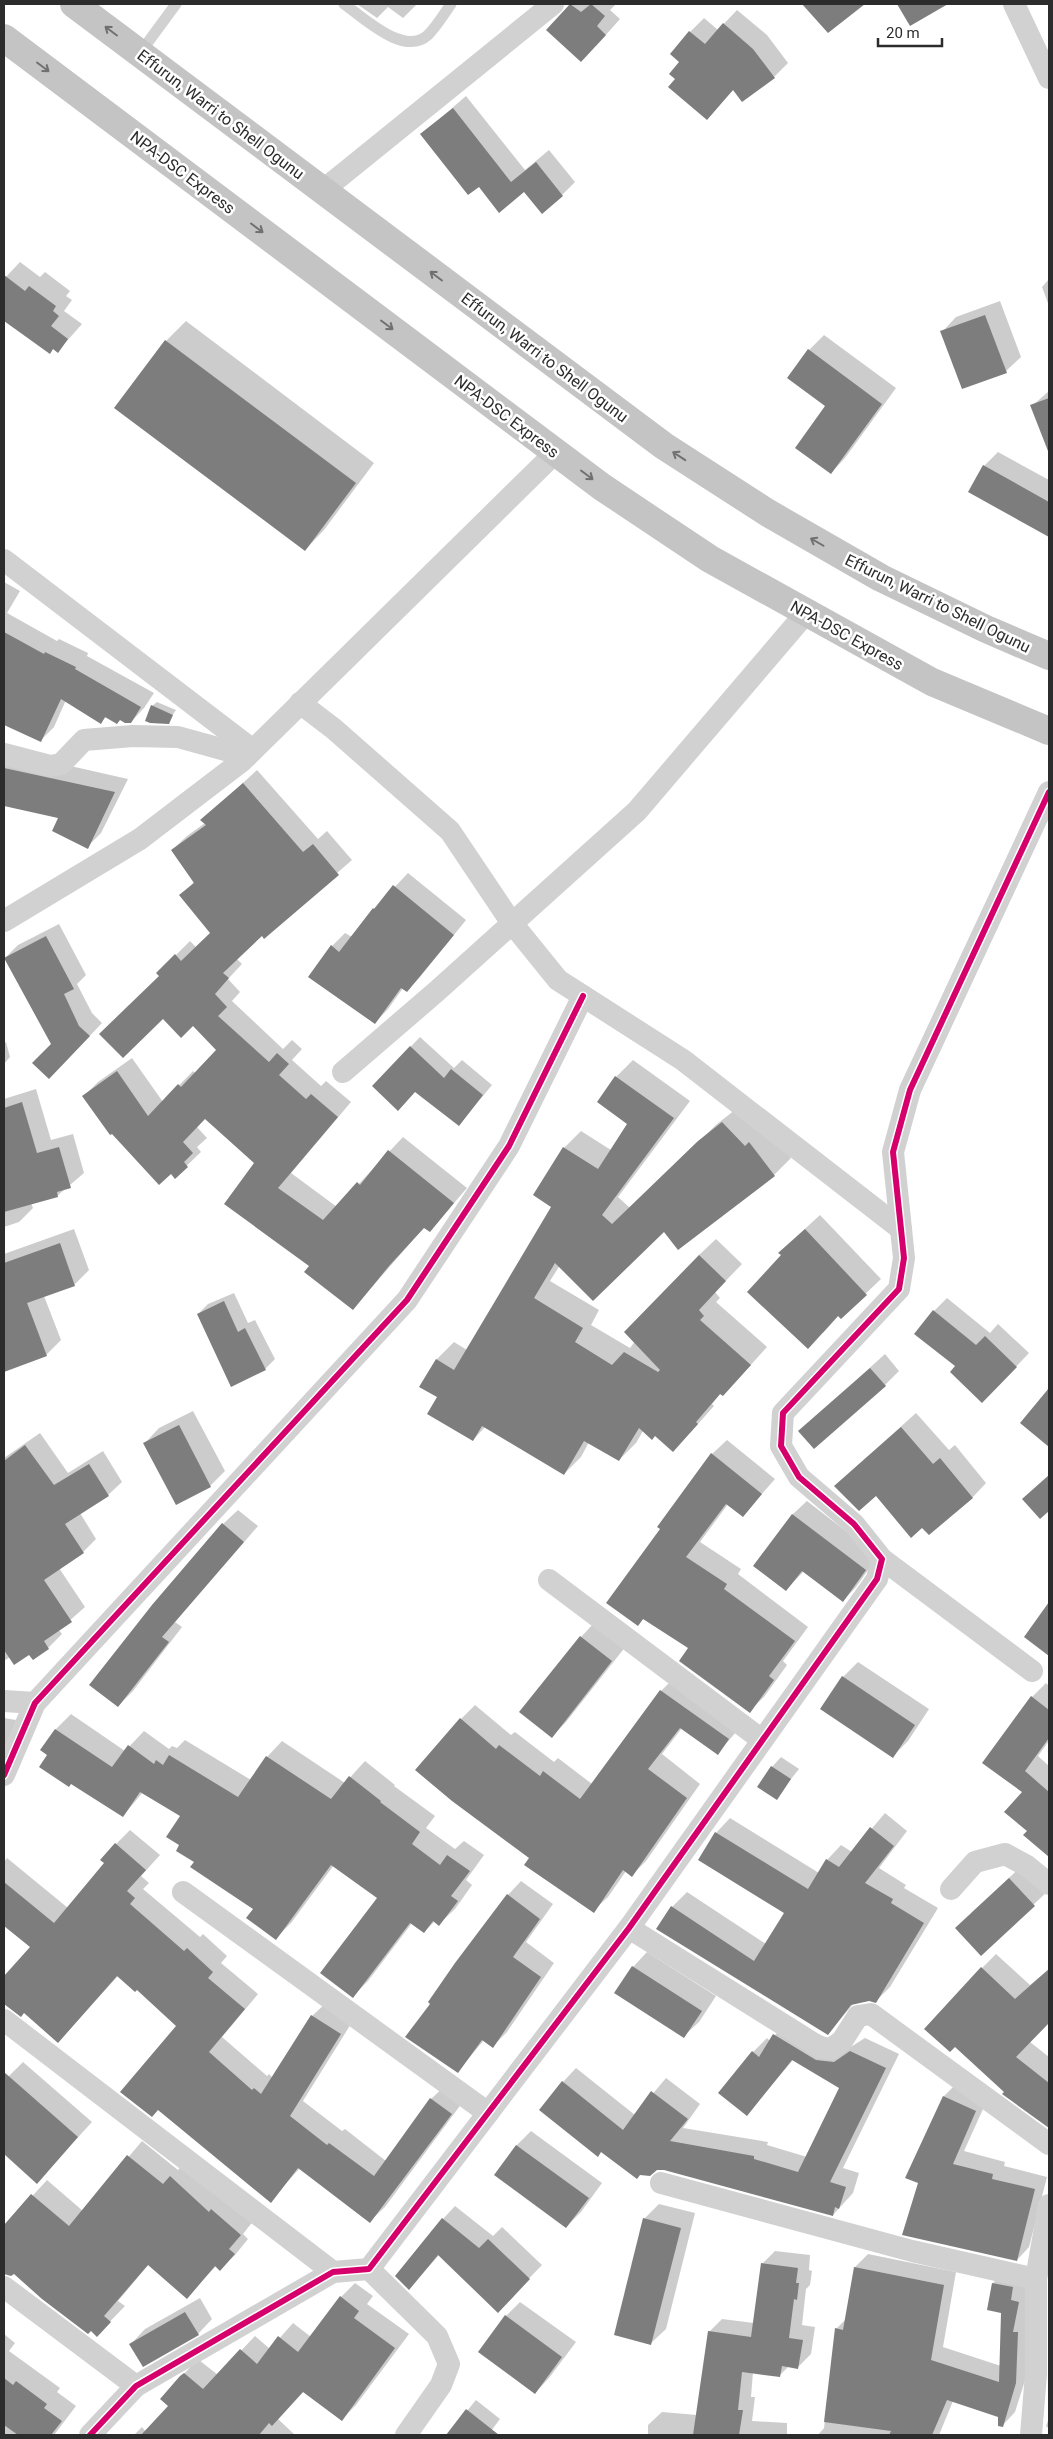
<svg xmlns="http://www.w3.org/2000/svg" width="1053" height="2439" font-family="Roboto,sans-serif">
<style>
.shadow{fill:#0003}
.building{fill:#7d7d7d}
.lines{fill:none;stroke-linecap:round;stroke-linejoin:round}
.lane{stroke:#d1d1d1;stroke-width:11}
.street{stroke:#d1d1d1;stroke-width:22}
.primary{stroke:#c4c4c4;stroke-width:28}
.cycleway-casing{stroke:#fff;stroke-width:9}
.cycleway{stroke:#d6006c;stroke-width:6}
.oneway{stroke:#707070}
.labels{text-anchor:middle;stroke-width:5;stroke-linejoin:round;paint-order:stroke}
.street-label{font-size:16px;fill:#2c2c2c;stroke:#fff}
</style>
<rect width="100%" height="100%" fill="#fff"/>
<g class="shadow">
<polygon points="357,4 417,4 403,18 388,7 377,18"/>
<polygon points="571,4 616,4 610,10 620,19 596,46 548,30"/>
<polygon points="804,4 863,4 828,31"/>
<polygon points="737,10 767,35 788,63 774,77 742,100 734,89 707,118 677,79 681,62 690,32 704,18 718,30"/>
<polygon points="466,96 525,170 549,150 575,182 562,195 479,185 422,134"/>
<polygon points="20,262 40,277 45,272 70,291 66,296 72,300 64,311 82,324 58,351 54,348 49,353 4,319 4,279"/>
<polygon points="1049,279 1049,306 1042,287"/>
<polygon points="1000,301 1021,357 1006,371 942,332 956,317"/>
<polygon points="186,321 374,463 324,530 305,550 116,408 166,341"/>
<polygon points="824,335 896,388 845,458 831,473 827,406 809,350"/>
<polygon points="1049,391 1049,438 1032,406"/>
<polygon points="998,452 1049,480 1049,532 1047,534 984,466"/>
<polygon points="4,582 20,591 7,613 57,641 59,639 88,653 87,656 154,693 144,708 131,722 107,716 101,722 66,700 54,727 40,741 4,723"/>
<polygon points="157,702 176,710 168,722 152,706"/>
<polygon points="4,751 128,779 101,833 87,847 60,818 4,804"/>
<polygon points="257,770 318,839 327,831 352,860 264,937 262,935 237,959 242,964 228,979 240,992 232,1001 283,1049 292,1040 302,1049 292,1060 321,1086 326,1081 351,1102 291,1173 337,1207 403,1137 467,1188 430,1231 425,1226 353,1309 311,1266 256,1163 206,1117 197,1127 207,1138 197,1147 201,1152 175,1177 84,1096 98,1082 132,1058 163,1102 193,1071 196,1074 218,1050 158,973 190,941 196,947 211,933 181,895 195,881 172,850 187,836 205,823 202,820"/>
<polygon points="408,873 466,920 420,977 407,991 403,988 388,1009 375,1023 332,946 345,933 352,937 374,909"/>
<polygon points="59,924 86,975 77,984 92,1013 102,1023 62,1065 53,1044 5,958 18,945"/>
<polygon points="420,1037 454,1068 462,1060 492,1085 459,1125 416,1090 373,1086"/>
<polygon points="6,1042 10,1057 4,1064 4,1043"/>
<polygon points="633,1060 690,1101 618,1197 630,1208 717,1124 740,1106 767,1126 791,1158 774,1175 664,1230 560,1265 550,1281 599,1310 591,1325 630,1348 699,1255 716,1239 742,1264 715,1292 720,1298 716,1302 767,1347 739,1378 721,1393 712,1404 714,1406 690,1433 643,1431 636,1443 619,1460 589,1442 581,1457 564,1474 485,1427 473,1440 439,1397 421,1386 437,1359 454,1342 467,1350 553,1206 535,1195 564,1148 581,1131 611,1150 628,1123 598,1101 616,1077"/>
<polygon points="36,1089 51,1140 73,1134 84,1173 57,1196 31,1203 33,1208 19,1222 4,1227 4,1099"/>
<polygon points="820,1215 881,1279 841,1317 839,1315 823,1333 782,1255 795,1238"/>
<polygon points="74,1229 89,1270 74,1285 44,1296 61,1340 46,1355 4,1371 4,1254"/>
<polygon points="234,1293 248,1323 255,1320 275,1359 265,1369 198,1314 208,1304"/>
<polygon points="947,1298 990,1333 998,1324 1029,1353 995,1389 957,1366 934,1311"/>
<polygon points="885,1354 899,1371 885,1385 800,1431"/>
<polygon points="193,1411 225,1471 210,1486 145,1443 159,1428"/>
<polygon points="916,1413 949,1450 955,1445 986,1483 972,1498 923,1526 850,1472"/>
<polygon points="40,1433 68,1473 103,1451 122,1482 108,1495 80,1513 96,1539 83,1552 59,1568 85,1607 59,1630 62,1634 48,1648 10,1657 4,1661 4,1458"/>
<polygon points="727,1440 775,1479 743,1515 728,1504 700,1542 741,1569 738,1574 808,1627 783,1661 787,1665 764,1697 749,1711 690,1648 644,1618 638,1625 662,1529 712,1454"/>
<polygon points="807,1501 878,1556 856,1587 843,1601 804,1571 786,1590 755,1566 793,1514"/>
<polygon points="238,1510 258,1526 175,1622 182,1627 133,1691 118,1706 223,1524"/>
<polygon points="595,1622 626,1646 566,1722 552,1736 521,1712 581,1637"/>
<polygon points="858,1662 929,1709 908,1741 893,1756 822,1709 843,1677"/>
<polygon points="675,1677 742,1725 718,1753 682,1728 662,1754 700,1784 646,1861 632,1875 626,1871 608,1897 593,1911 530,1858 461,1719 475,1705 511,1735 515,1732 554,1762 558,1758 592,1784 661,1691"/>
<polygon points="1046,1683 1049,1686 1049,1741 1038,1756 1049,1766 1049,1855 1025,1835 1028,1831 1023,1792 984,1762 1032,1697"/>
<polygon points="71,1714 125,1751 144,1731 169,1749 172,1746 177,1748 185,1740 251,1780 267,1757 282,1741 345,1783 365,1761 395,1785 394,1786 435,1816 426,1828 455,1849 464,1841 484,1855 466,1880 472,1885 455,1909 439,1924 435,1921 424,1932 412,1923 368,1981 353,1996 379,1898 334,1865 291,1923 275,1939 255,1908 196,1862 181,1845 182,1815 143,1792 123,1816 42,1750 56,1729"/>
<polygon points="4,1718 16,1720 4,1759"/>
<polygon points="781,1757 799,1769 776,1798 772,1767"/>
<polygon points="885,1813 907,1831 879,1868 906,1885 904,1888 938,1908 890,1987 876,2001 869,2000 854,2003 828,2034 657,1929 672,1907 687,1892 766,1944 786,1913 716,1833 730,1818 819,1873 827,1860 841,1845 852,1852"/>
<polygon points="130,1830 160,1855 141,1876 149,1883 143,1889 200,1937 203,1934 227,1956 221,1963 258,1994 222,2037 267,2076 269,2074 273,2078 312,2016 327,2002 354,2019 303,2101 342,2131 345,2129 386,2161 431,2099 446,2085 465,2099 385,2207 370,2221 300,2168 270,2201 177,2026 137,1989 118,1976 58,2042 25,2012 21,2015 4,2001 4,1978 32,1948 4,1924 4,1862 7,1858 68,1908 105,1863 116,1844"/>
<polygon points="1024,1864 1049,1890 981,1954 971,1913"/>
<polygon points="521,1881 553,1904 526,1942 554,1963 507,2032 493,2046 484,2040 458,2071 508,1895"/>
<polygon points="647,1952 716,1996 699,2022 684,2036 633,1967"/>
<polygon points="996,1954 1030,1985 1049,1969 1049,2022 1030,2042 1049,2057 1049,2126 1004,2093 982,1968"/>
<polygon points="788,2020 849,2048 865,2038 899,2054 843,2168 859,2173 853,2193 833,2215 664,2169 563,2082 576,2068 635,2115 666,2078 700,2104 683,2128 768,2142 767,2145 807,2157 841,2088 793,2060 747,2114 753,2052 767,2038 770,2041"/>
<polygon points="23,2062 92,2122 37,2182 4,2152 4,2081"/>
<polygon points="956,2084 988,2098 964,2151 1005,2162 1004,2166 1047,2177 1029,2247 1017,2260 904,2234 944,2096"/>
<polygon points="531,2131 602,2183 581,2212 566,2227 495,2175 517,2145"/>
<polygon points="142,2141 178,2170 185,2162 254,2220 243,2234 248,2239 235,2255 220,2269 216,2266 187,2297 149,2264 118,2301 125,2306 97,2335 14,2272 11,2275 4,2273 4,2227 47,2180 83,2211"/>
<polygon points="659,2204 695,2213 666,2329 651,2343 644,2219"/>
<polygon points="455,2206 493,2236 502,2227 542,2265 510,2298 439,2255 409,2289 443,2219"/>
<polygon points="775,2251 810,2255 809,2270 812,2271 810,2285 806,2289 802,2325 815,2327 811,2354 798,2367 789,2366 780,2375 753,2372 751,2397 755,2397 752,2421 787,2423 787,2435 648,2435 648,2425 662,2412 697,2415 709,2332 722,2319 754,2323 762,2264"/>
<polygon points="868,2254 956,2272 943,2347 1001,2366 1002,2312 988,2309 993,2283 1006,2270 1031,2289 1029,2368 1015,2412 1002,2426 999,2416 953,2401 939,2435 818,2435 824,2428 836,2329 846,2319 855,2267"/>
<polygon points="355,2283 373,2296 367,2304 409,2334 356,2405 342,2419 304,2391 278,2419 295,2435 134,2435 142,2427 146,2432 170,2406 181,2377 195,2362 199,2360 218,2375 255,2336 270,2349 293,2323 311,2337 341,2297"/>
<polygon points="200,2298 212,2319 198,2334 131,2344 145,2329"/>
<polygon points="520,2302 576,2342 549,2378 535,2393 506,2316"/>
<polygon points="4,2334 15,2343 9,2351 60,2388 57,2392 76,2406 54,2435 4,2435"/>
<polygon points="476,2400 500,2419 488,2435 447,2435"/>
<polygon points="1049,2418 1049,2429 1046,2426"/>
</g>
<g class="building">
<polygon points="570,4 581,12 591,4 605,16 597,26 606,35 581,62 546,30"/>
<polygon points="802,4 865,4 828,33"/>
<polygon points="897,4 948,4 910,26"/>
<polygon points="723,23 753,49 775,78 742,102 733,90 707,120 668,87 675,79 669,74 679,62 670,54 689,31 705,44"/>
<polygon points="453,108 511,182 536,162 563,196 542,214 524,192 499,213 479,187 468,195 420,134"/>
<polygon points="4,275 25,291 29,286 56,306 53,311 59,316 51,326 68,339 58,353 53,349 50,354 4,321"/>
<polygon points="985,315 1007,373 962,389 940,331"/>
<polygon points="165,340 356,483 305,551 114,408"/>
<polygon points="808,349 882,404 831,474 795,448 825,406 787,378"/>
<polygon points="1049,398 1049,451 1048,451 1030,405"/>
<polygon points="983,465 1049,502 1049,537 968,492"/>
<polygon points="4,632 44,654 45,652 76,667 75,669 141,707 131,723 125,723 120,720 117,724 105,717 101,724 61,699 41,742 4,725"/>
<polygon points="151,705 173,715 169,724 150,723 145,721"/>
<polygon points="4,768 115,792 88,849 52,831 58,818 4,806"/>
<polygon points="243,783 303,852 313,844 339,875 264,939 262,936 223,973 229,978 215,994 227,1007 218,1016 269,1062 277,1053 289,1064 279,1075 306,1099 311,1094 338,1117 278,1188 323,1220 357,1182 360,1185 388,1150 454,1203 430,1232 424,1228 389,1266 353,1310 304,1272 309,1266 224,1204 254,1163 205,1119 183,1142 193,1153 184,1162 188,1167 175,1179 171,1174 159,1185 112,1134 110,1135 82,1096 117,1071 148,1116 178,1084 181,1087 216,1050 193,1026 181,1038 163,1019 123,1058 99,1034 159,976 156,973 175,954 181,961 210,933 179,895 194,883 171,850 206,825 200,820"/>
<polygon points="393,885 454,935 407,992 401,988 375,1024 308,977 331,945 339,952 373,908 374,909"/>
<polygon points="46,936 74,989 64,994 79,1026 90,1036 49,1079 32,1063 51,1044 4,958"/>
<polygon points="410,1046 444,1078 451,1069 483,1095 459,1126 415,1092 398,1111 372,1086"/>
<polygon points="615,1076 674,1118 602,1215 612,1224 698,1141 722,1122 745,1146 749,1142 775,1176 678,1250 664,1232 593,1301 555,1263 534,1298 583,1328 575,1342 612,1365 624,1352 658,1372 660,1370 624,1332 699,1255 726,1281 699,1310 704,1316 700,1320 751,1365 723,1396 720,1394 696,1422 698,1424 673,1452 655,1436 652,1440 639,1428 619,1461 584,1441 564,1475 482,1426 473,1441 427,1414 437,1397 419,1387 436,1359 454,1370 551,1207 533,1195 563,1147 598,1169 627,1124 597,1102"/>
<polygon points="22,1102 37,1153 59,1147 71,1188 57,1192 58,1197 4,1212 4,1108"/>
<polygon points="805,1229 867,1295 841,1319 838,1316 808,1349 747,1292 781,1255 778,1253"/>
<polygon points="60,1243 75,1286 27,1303 47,1356 4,1372 4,1263"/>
<polygon points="224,1301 238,1332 245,1328 266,1370 231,1387 197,1314"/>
<polygon points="933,1310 976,1345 985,1336 1017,1367 982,1403 950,1372 955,1366 914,1334"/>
<polygon points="870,1368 886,1386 814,1449 798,1431"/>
<polygon points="1049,1388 1049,1447 1020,1423"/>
<polygon points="179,1425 211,1487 176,1505 143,1443"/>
<polygon points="901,1427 933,1464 940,1458 973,1498 929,1535 922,1528 911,1538 876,1496 859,1511 834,1486"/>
<polygon points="25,1445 54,1485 89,1464 109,1496 65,1524 84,1553 44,1580 72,1622 44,1641 49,1649 33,1660 29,1655 14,1665 4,1650 4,1461"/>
<polygon points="711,1453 762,1494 743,1517 726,1504 686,1557 727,1584 724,1589 795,1641 769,1676 774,1680 750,1713 679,1661 688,1648 643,1619 638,1626 606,1603 660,1529 657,1527"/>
<polygon points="1049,1475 1049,1511 1040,1519 1022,1499"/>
<polygon points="792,1514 866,1570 843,1602 802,1571 786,1591 753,1566"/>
<polygon points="222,1523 244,1542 162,1637 169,1642 118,1707 89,1685 152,1605"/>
<polygon points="1049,1602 1049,1656 1024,1637"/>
<polygon points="580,1636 612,1661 552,1738 519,1712"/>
<polygon points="842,1676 915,1725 893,1758 820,1709"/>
<polygon points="660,1690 729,1739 718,1755 680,1728 648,1769 687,1798 632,1877 623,1870 594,1913 524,1865 529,1858 452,1801 415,1770 460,1718 496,1749 499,1745 540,1776 543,1771 580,1799"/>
<polygon points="1031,1696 1049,1710 1049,1738 1025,1771 1049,1792 1049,1857 1023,1835 1027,1831 1004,1812 1022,1792 982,1763"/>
<polygon points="55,1729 112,1767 128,1745 154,1764 156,1760 163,1765 169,1755 238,1797 266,1756 331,1799 349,1776 381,1801 380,1802 420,1832 412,1844 440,1865 447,1855 470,1871 451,1896 458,1901 439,1926 433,1921 424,1933 410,1923 353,1998 320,1973 377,1898 331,1865 276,1940 246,1918 253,1909 190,1867 194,1862 176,1851 179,1845 166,1837 180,1816 140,1792 123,1817 71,1784 69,1787 39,1767 47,1755 40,1750"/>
<polygon points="771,1766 791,1779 777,1800 757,1787"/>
<polygon points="870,1827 894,1846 865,1883 893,1899 891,1903 924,1923 876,2003 869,2001 851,2005 828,2035 656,1929 671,1906 754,1961 784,1913 698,1860 715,1832 808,1889 826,1859 839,1867"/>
<polygon points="115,1843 146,1870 127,1891 135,1898 130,1904 184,1951 187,1948 213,1972 208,1978 245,2009 209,2052 252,2090 254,2088 261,2094 311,2015 341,2034 290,2116 327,2145 329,2143 374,2176 430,2098 452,2114 370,2223 298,2168 271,2203 158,2110 152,2117 120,2092 176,2026 137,1990 135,1992 117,1976 58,2043 24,2013 21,2017 4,2004 4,1976 30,1947 4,1926 4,1882 54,1923 104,1863 100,1860"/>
<polygon points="1009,1878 1035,1906 981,1956 955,1928"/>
<polygon points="507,1894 540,1919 513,1957 541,1977 493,2048 482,2040 458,2073 405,2037 430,2004 428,2002 455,1963"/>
<polygon points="632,1966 702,2011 684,2038 614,1993"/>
<polygon points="981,1967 1015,1999 1049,1969 1049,2023 1016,2057 1049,2083 1049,2128 1002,2094 1004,2092 955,2047 950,2052 924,2029"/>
<polygon points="773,2034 816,2060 834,2062 850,2051 886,2068 830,2182 846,2187 839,2209 835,2207 833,2216 664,2170 657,2170 650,2176 640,2175 637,2179 601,2152 598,2157 539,2110 562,2081 623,2130 651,2091 688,2119 670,2141 754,2156 754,2159 798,2172 839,2088 792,2060 747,2116 718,2093 752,2051 759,2057"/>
<polygon points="4,2072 78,2137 37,2184 4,2154"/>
<polygon points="943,2096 976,2111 953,2164 993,2174 992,2179 1035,2189 1017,2261 902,2235 918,2183 905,2178"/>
<polygon points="516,2145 589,2198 566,2228 494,2175"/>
<polygon points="127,2155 163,2184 170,2176 209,2212 211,2209 241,2235 229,2249 235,2254 220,2271 215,2266 187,2299 148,2265 104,2316 111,2322 97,2337 91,2331 88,2334 42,2299 14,2274 11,2276 4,2274 4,2225 31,2194 69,2226"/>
<polygon points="442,2218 479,2248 488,2239 530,2279 498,2313 438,2255 409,2290 395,2276"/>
<polygon points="643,2218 681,2228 651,2345 614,2335"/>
<polygon points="761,2263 798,2268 796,2283 799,2283 797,2300 794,2299 789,2338 803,2340 798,2369 782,2366 780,2377 742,2372 738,2410 743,2410 739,2435 693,2435 708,2331 751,2337"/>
<polygon points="854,2267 944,2285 931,2360 999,2382 1001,2313 987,2310 992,2283 1013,2287 1011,2300 1019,2302 1013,2332 1018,2332 1016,2383 1003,2427 998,2426 998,2417 947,2400 932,2435 889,2435 891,2431 824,2422 835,2328 843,2330"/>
<polygon points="340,2296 359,2311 354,2318 395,2348 342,2421 303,2392 272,2426 269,2423 259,2435 141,2435 168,2406 160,2399 180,2376 184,2373 203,2389 240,2349 257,2364 278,2336 298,2352"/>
<polygon points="185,2312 199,2335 143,2367 129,2344"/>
<polygon points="505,2315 562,2357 535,2394 478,2352"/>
<polygon points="4,2378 13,2385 16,2381 47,2404 44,2408 62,2421 51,2435 18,2435 4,2425"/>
<polygon points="466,2409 499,2435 446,2435"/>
</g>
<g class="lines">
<g class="lane">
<path d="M344 4C364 18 404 57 428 35 437 26 444 14 451 4"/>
<polyline points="140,53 176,4"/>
</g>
<g class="street">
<polyline points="1014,4 1049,78"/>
<polyline points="322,191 553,4"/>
<polyline points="4,560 253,750"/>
<polyline points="300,703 334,729 450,831 511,922 558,980 683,1060 901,1229"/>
<polyline points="4,754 50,766 61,764 84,740 133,736 178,737 247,756"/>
<polyline points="4,921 140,839 242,761 556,452"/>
<polyline points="343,1072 437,991 637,811 806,613"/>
<polyline points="882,1559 1032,1671"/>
<polyline points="549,1580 762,1740"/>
<polyline points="4,1701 35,1703"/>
<polyline points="4,1775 35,1703 407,1300 509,1146 583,996"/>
<polyline points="951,1889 975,1862 1005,1854 1027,1866 1049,1884"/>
<polyline points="183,1892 488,2113"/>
<polyline points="629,1928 819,2047 831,2049 842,2041 858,2016 871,2014 1049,2144"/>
<polyline points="4,2020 333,2272"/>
<polyline points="661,2183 912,2251 1036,2279"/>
<polyline points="369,2269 437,2336 449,2364 441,2385 406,2435"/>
<polyline points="4,2287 136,2386"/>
<polyline points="90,2435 136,2386 333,2272 369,2269 629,1928 877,1579 882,1559 854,1524 799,1477 781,1446 783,1413 899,1289 904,1258 893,1152 910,1090 1049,792"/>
<polyline points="1031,2435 1036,2374 1036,2279 1049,2205"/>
</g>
<g class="primary">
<polyline points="74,4 664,446 768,513 881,578 986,629 1049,656"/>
<polyline points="4,38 602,487 710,559 932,682 1049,731"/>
</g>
<defs>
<g id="cycleway">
<polyline points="4,1775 35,1703 407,1300 509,1146 583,996"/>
<polyline points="90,2435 136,2386 333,2272 369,2269 629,1928 877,1579 882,1559 854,1524 799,1477 781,1446 783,1413 899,1289 904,1258 893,1152 910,1090 1049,792"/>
</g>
</defs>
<use href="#cycleway" class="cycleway-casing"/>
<use href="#cycleway" class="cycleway"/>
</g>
<defs><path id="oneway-shaft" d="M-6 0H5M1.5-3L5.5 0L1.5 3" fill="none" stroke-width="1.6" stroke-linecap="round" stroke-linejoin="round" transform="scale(1.25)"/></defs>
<g class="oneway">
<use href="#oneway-shaft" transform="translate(111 31) rotate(-143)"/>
<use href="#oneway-shaft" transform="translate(43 67) rotate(37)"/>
<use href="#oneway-shaft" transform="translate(257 228) rotate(37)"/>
<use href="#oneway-shaft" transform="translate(436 276) rotate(-143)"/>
<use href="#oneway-shaft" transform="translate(387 325) rotate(37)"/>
<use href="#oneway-shaft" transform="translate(679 456) rotate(-147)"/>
<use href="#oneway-shaft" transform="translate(587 475) rotate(37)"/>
<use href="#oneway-shaft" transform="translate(817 542) rotate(-150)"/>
</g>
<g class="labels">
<g class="street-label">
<text transform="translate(221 114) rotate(37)" y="6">Effurun, Warri to Shell Ogunu</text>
<text transform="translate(183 172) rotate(37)" y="6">NPA-DSC Express</text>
<text transform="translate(545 357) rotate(37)" y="6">Effurun, Warri to Shell Ogunu</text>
<text transform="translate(507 416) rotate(37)" y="6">NPA-DSC Express</text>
<text transform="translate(938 603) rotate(26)" y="6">Effurun, Warri to Shell Ogunu</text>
<text transform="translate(847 635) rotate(29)" y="6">NPA-DSC Express</text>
</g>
</g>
<rect width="1053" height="2439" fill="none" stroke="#2c2c2c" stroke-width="10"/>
<path d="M878 38v8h64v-8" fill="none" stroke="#2c2c2c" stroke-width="2.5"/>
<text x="886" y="38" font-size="15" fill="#2c2c2c" stroke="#ffffff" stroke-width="4" paint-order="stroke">20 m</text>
</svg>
